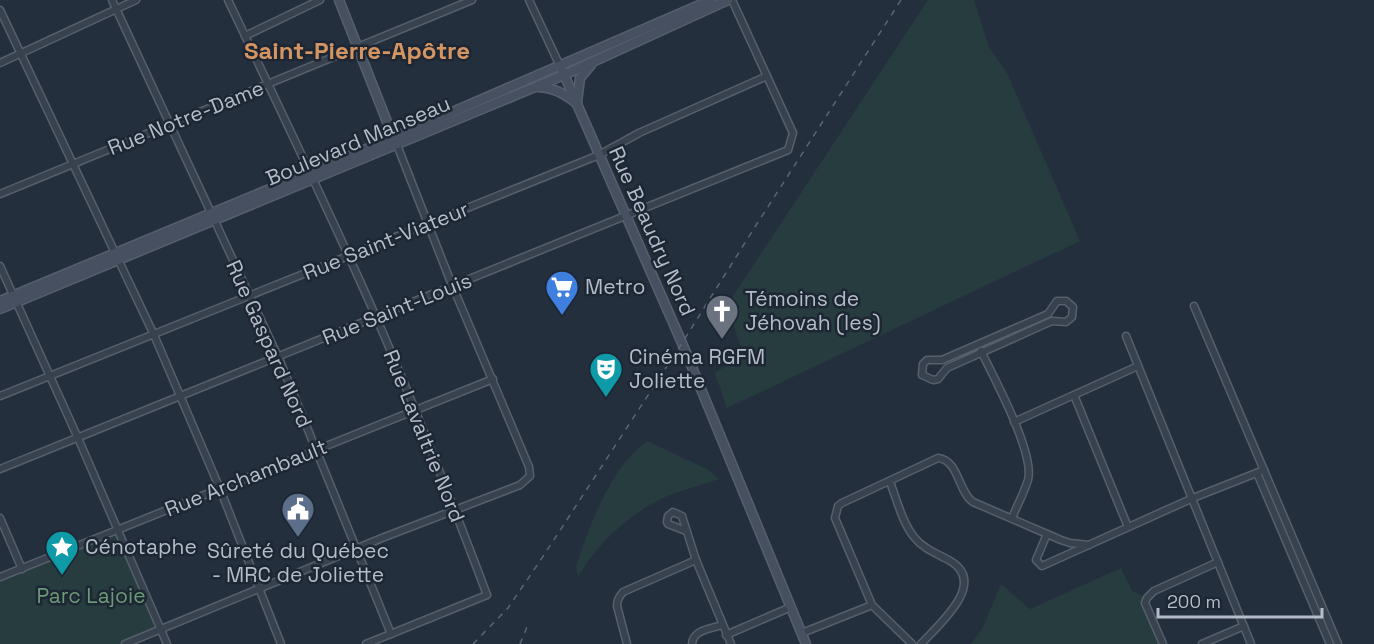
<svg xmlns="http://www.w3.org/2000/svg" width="1374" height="644" font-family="'Space Grotesk',sans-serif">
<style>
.green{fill:#263c3f}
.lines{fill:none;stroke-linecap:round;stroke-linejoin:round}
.street-casing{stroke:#565f6c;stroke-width:9}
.secondary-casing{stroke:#565f6c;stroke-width:11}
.street{stroke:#38414e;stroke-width:6}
.secondary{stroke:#465061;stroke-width:8}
.rail{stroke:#5a6575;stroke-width:1.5;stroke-dasharray:6 6;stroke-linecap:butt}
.labels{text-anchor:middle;stroke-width:5;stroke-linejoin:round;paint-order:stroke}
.street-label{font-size:21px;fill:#b4bcc9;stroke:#1d2633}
.poi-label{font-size:21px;fill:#b4bcc9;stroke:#1d2633;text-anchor:start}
.park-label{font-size:21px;fill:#6b9a76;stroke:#1d2633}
.quarter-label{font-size:24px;font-weight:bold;fill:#d59563;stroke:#1d2633}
</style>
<rect width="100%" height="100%" fill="#242f3e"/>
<g class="green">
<polygon points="928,0 974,0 989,47 1007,73 1080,241 727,408 715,373 743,354 727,305"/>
<path d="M647 441 707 469 719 479C703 484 686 489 670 495 635 509 596 544 578 577L576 566C591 523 609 469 647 441Z"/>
<polygon points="118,530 160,629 125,644 0,644 0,576"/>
<polygon points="1121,568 1132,591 1147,598 1146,603 1163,644 971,644 982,629 1001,584 1030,609"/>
</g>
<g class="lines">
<defs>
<g id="street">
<polyline points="112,0 280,361 391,634"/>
<path d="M228 0C278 105 329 210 376 317 416 408 452 502 487 595L366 644"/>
<polyline points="529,0 560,66"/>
<polyline points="0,10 154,335 220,489 281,644"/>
<polyline points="245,36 320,0"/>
<polyline points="0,63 136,0"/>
<polyline points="0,194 472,0"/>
<polyline points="0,266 78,438 167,644"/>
<polygon points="1057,301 1066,301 1073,307 1072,317 1066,322 1052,321 947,368 938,379 933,380 922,375 923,364 927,360 942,360 1048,314"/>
<polyline points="1194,306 1338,644"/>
<polyline points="1126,336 1251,644"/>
<path d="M981 351C994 378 1035 453 1028 480 1024 493 1017 506 1012 518"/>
<polyline points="1074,395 1128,527"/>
<polyline points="0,396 599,155 639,133 767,76"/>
<polyline points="1014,422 1138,366"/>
<polyline points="0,469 788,150 793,133 732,0"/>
<polyline points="1257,473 1330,644"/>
<path d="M890 482C897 500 902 522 914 537 924 550 939 554 952 562 987 585 937 626 921 644"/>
<polyline points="0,518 22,569"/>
<polyline points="686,531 668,524 667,522 668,516 673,512 682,516 696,560 731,644"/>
<polyline points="1047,534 1036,560 1042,566 1193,498 1264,470"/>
<polyline points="0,577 493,379"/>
<polyline points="802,633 872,605"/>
<polyline points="726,635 791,607"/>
<polyline points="125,644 382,538 520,485 530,476 529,467 450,280 397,145"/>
<path d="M627 644 617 606C617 600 619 597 623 592L696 560"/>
<path d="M692 644C693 630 710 629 722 625"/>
<path d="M912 644 872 605 835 518 838 506 842 503 938 458C959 460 958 492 973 502L1061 540 1070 543 1089 545"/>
<polyline points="1163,644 1145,603 1147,598 1154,591 1218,562"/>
<polyline points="1202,644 1244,626"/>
</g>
<g id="secondary">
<polyline points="339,0 395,142"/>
<polyline points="562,70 682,343 806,644"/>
<path d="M538 87C554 88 563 93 575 102"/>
<polyline points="577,102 580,78 591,65"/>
<polyline points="0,301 390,139 711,0"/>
<polyline points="0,309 564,75 728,0"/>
</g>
</defs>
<use href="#street" class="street-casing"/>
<use href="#secondary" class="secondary-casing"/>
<use href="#street" class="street"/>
<use href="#secondary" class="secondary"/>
<g class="rail">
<polyline points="473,644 508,608 544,555 682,343 753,230 901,0"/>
<polyline points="520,644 529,622"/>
</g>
</g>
<defs>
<symbol id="supermarket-pin" viewBox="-11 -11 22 30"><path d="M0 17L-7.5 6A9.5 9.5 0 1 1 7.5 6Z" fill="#3f7fe0" stroke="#1d2633"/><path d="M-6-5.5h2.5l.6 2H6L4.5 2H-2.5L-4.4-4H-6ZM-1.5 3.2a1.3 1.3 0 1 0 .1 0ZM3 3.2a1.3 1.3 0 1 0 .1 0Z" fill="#fff"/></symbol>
<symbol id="church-pin" viewBox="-11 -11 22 30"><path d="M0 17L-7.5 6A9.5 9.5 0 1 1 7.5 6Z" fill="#6b7280" stroke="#1d2633"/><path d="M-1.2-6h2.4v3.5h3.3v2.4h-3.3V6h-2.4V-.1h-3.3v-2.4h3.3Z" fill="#fff"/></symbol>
<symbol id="theatre-pin" viewBox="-11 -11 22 30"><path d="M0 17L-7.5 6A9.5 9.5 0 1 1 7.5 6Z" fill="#0f9aa8" stroke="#1d2633"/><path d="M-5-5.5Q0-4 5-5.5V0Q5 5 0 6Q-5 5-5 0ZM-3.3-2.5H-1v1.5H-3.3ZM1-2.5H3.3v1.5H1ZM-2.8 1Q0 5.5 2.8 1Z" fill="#fff"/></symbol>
<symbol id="civic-pin" viewBox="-11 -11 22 30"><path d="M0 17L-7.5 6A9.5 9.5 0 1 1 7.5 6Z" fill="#5c6f8a" stroke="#1d2633"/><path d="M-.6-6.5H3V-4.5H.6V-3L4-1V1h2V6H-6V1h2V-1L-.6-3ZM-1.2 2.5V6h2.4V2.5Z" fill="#fff"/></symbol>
<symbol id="sight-pin" viewBox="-11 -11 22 30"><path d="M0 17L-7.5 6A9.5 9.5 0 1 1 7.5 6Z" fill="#0f9aa8" stroke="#1d2633"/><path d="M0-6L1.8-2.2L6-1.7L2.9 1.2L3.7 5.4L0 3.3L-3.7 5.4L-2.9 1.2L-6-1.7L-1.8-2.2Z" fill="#fff"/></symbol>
</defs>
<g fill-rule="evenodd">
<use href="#supermarket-pin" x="543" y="268" width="38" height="52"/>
<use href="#church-pin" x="703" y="292" width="38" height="52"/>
<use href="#theatre-pin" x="587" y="350" width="38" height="52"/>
<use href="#civic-pin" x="279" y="490" width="38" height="52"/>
<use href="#sight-pin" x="43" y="528" width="38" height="52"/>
</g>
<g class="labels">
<g class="street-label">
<text transform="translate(186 118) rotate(-22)" y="7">Rue Notre-Dame</text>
<text transform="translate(358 141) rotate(-23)" y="7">Boulevard Manseau</text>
<text transform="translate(652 231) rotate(66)" y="7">Rue Beaudry Nord</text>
<text transform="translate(386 241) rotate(-22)" y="7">Rue Saint-Viateur</text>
<text transform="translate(397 309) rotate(-22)" y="7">Rue Saint-Louis</text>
<text transform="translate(269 344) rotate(66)" y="7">Rue Gaspard Nord</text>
<text transform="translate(424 436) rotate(68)" y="7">Rue Lavaltrie Nord</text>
<text transform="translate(246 478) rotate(-22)" y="7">Rue Archambault</text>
</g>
<g class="poi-label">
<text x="585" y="294">Metro</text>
<text x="745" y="306">Témoins de<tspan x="745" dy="24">Jéhovah (les)</tspan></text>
<text x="629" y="364">Cinéma RGFM<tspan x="629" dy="24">Joliette</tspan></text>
<text x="85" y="554">Cénotaphe</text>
<text x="298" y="558" text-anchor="middle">Sûreté du Québec<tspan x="298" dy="24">- MRC de Joliette</tspan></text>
</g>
<g class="park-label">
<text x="91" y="603">Parc Lajoie</text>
</g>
<g class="quarter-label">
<text x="357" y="59">Saint-Pierre-Apôtre</text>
</g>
</g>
<path d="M1158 608v9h164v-9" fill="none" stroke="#b4bcc9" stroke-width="3"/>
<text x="1167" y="608" font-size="18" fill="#b4bcc9" stroke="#1d2633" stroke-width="4.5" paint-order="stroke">200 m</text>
</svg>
